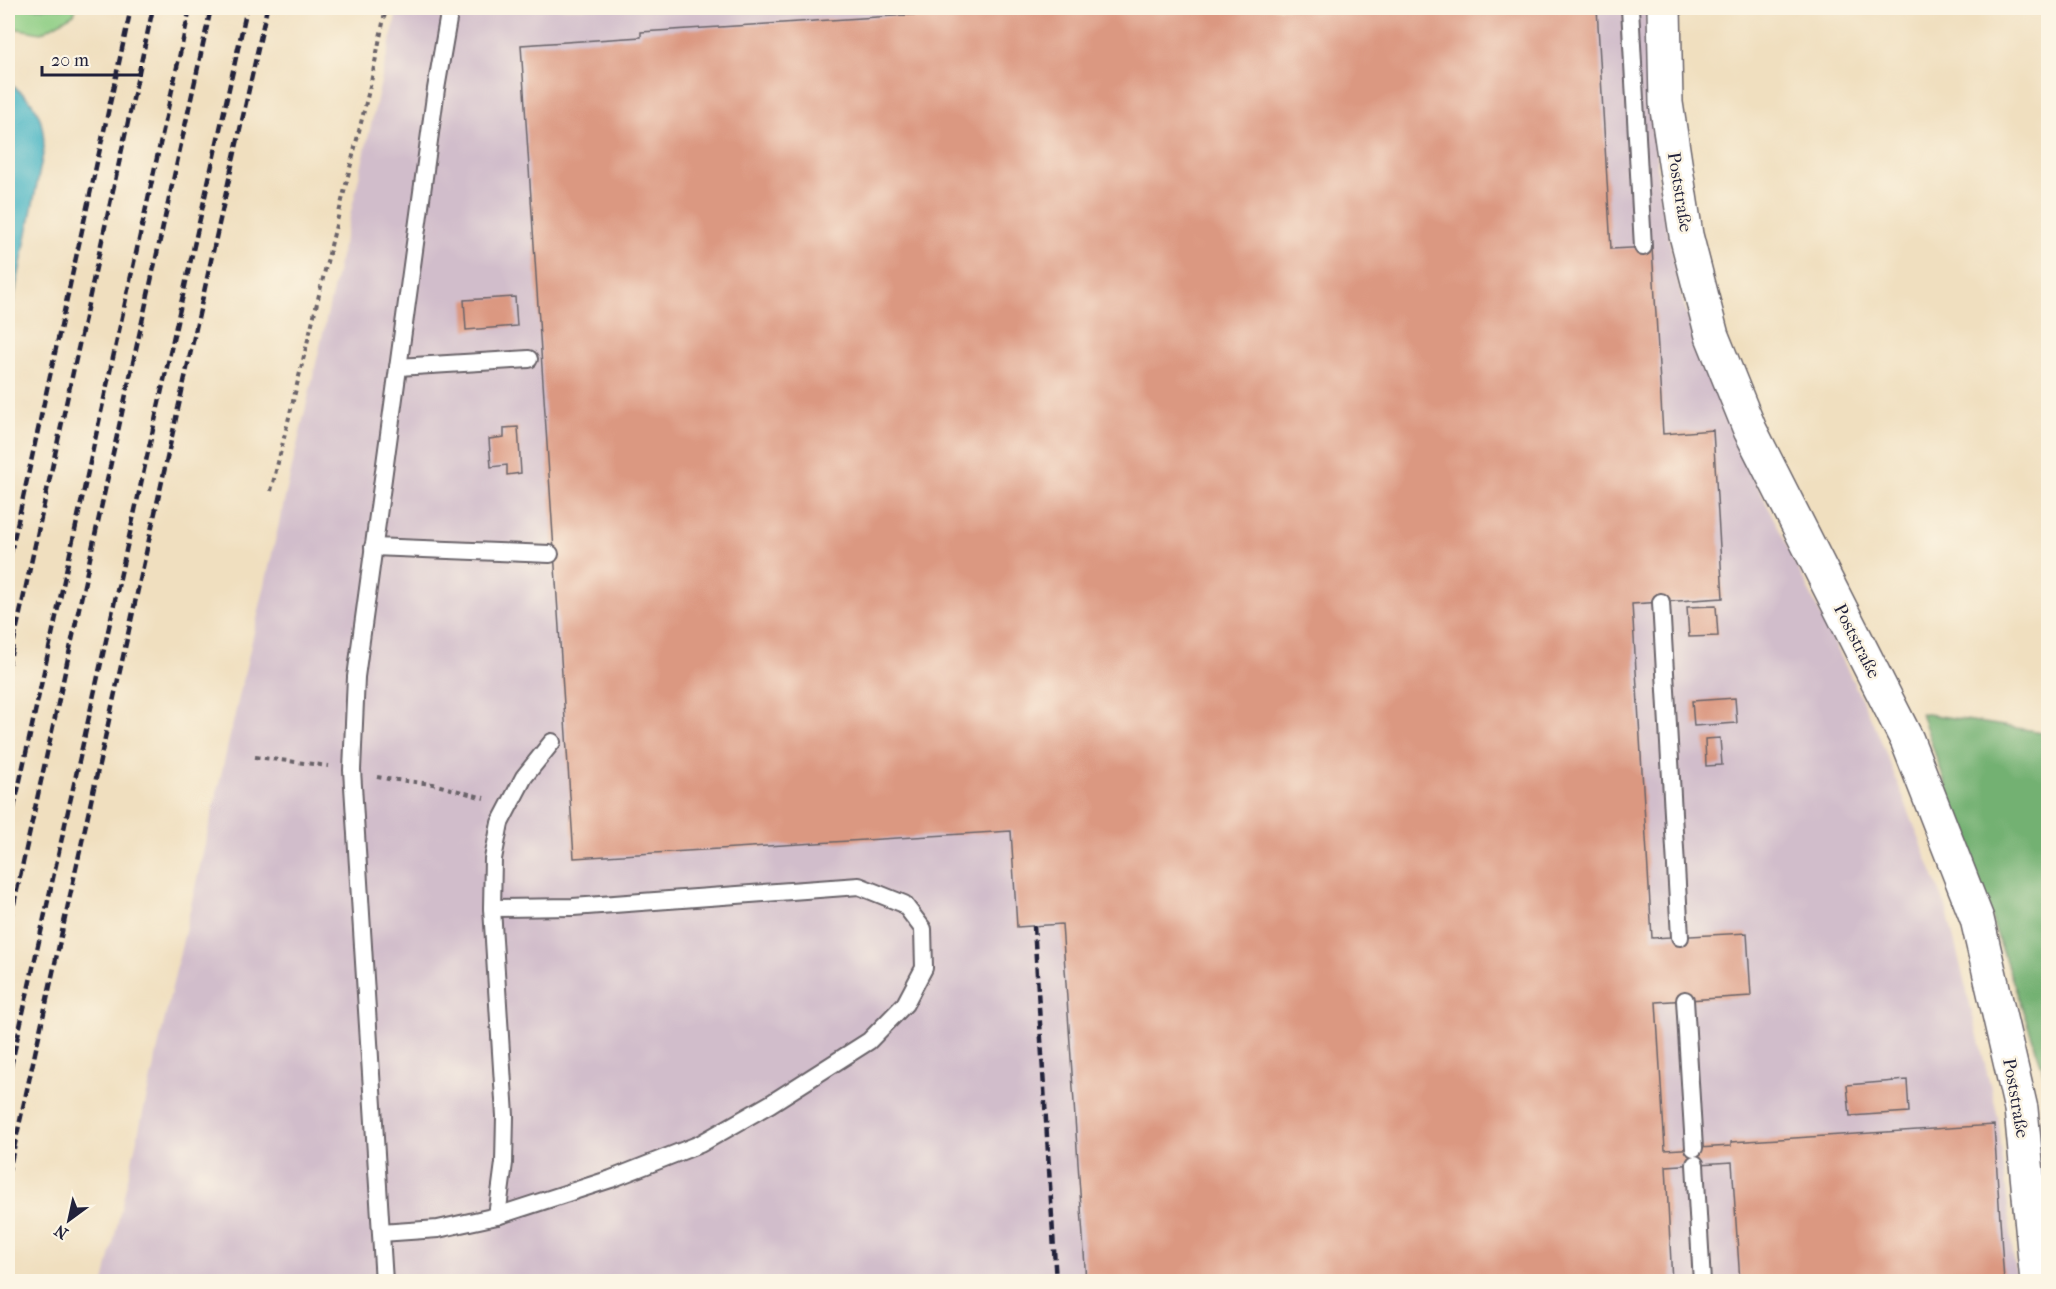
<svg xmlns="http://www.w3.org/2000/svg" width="2056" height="1289" font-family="'IM FELL French Canon',serif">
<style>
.industrial{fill:#d1bdcb}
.green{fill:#8fce85;stroke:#587860;stroke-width:1.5}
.forest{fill:#73b172;stroke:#4a6a56;stroke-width:1.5}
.water{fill:#49b6c5;stroke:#366c80;stroke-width:1.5}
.building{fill:#db9881}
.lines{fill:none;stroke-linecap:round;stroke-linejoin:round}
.lane-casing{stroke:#6a6469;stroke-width:20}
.street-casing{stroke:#6a6469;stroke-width:36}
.path{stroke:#6a6469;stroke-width:4;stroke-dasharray:4.5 4.5;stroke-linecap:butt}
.lane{stroke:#fff;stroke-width:16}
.street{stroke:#fff;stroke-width:33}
.rail{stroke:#22223b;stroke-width:4.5;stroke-dasharray:9 4.5;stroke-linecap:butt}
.labels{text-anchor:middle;stroke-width:5;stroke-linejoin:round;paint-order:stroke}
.street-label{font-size:18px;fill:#22223b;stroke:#fcf5e5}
</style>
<rect width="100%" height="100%" fill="#fcf5e5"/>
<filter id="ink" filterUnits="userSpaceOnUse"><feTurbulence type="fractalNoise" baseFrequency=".0167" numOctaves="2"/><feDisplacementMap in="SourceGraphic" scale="12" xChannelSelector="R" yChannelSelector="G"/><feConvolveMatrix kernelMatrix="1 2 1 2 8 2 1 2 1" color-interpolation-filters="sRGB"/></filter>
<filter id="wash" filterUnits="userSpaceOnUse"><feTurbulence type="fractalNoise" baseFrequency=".008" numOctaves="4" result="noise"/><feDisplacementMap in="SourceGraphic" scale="24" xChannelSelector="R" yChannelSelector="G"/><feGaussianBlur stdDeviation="1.35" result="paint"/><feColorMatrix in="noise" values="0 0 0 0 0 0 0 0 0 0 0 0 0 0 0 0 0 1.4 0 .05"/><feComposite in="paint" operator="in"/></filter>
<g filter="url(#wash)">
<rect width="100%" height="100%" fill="#f0dfbf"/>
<polygon class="industrial" points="398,8 1647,8 1647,72 1659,185 1681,295 1704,366 1757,484 1878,733 1946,907 1998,1117 2016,1281 104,1282"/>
<polygon class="green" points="8,8 76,8 74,14 41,33 8,27"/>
<polygon class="forest" points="1921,713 2048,733 2048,1084"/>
<path class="water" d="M8 83C36 100 44 116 44 149L8 328Z"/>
<g id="blocks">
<g class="building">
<polygon points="1019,8 1597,8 1611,249 1652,247 1663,434 1713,430 1723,598 1632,604 1652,938 1747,933 1751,996 1656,1002 1665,1150 1731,1146 1731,1142 1994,1125 2004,1282 1740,1282 1732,1162 1666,1166 1672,1282 1086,1282 1062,924 1017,927 1011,831 574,858 521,45 641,37 641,32"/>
<polygon points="515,297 517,326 466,330 464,300"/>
<polygon points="518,427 521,473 507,475 507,465 491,467 489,439 504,437 504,428"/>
<polygon points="1716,606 1718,636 1689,637 1687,607"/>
<polygon points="1735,698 1737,723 1694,726 1692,701"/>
<polygon points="1720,738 1722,765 1706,766 1705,739"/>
<polygon points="1907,1080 1909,1112 1850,1116 1847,1085"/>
</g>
</g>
</g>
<g filter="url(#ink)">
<use href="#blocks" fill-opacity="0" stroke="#6a6469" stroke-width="1.5"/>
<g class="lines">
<defs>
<g id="lane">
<polyline points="1630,8 1643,247"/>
<polyline points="398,367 529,359"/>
<polyline points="373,547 550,554"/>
<polyline points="1661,602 1680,937"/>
<polyline points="492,908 573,907 859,886 904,904 923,929 924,968 905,1004 869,1041 770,1104 700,1144 611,1179 497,1216"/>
<polyline points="1685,1000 1694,1148"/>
<polyline points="1695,1164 1702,1282"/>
<polyline points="381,1233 438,1229 497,1216 504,1163 505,1116 492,908 493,859 500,823 524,777 552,742"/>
<polyline points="384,1282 352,770 356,677 436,89 450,8"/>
</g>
<polyline id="street" points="1664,8 1666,103 1686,235 1712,336 1750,430 1907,740 1977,919 2021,1109 2037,1282"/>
</defs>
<use href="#lane" class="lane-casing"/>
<use href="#street" class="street-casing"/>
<g class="path">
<polyline points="271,491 371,82 386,8"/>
<polyline points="255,757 329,766"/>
<polyline points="377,777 388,779 433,784 484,798"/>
</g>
<use href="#lane" class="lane"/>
<use href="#street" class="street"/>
<g class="rail">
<polyline points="8,566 131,8"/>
<polyline points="8,668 153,8"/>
<polyline points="8,835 190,8"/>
<polyline points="1034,926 1056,1282"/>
<polyline points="8,931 211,8"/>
<polyline points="8,1080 247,8"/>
<polyline points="8,1175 267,8"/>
</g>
</g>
</g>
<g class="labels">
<g class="street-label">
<text transform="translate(1680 192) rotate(81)" y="6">Poststraße</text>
<text transform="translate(1857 641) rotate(63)" y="6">Poststraße</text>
<text transform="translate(2016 1098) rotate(80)" y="6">Poststraße</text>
</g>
</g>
<rect width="2056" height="1289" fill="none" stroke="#fcf5e5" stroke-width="30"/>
<g transform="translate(69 1220) rotate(213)" stroke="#fcf5e5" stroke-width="4.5" paint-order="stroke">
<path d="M0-4.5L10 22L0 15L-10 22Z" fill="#22223b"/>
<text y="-9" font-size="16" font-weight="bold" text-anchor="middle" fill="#22223b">N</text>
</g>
<path d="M42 66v9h99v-9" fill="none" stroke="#22223b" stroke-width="3"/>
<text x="51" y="66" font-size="18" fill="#22223b" stroke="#fcf5e5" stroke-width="4.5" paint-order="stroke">20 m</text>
</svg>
